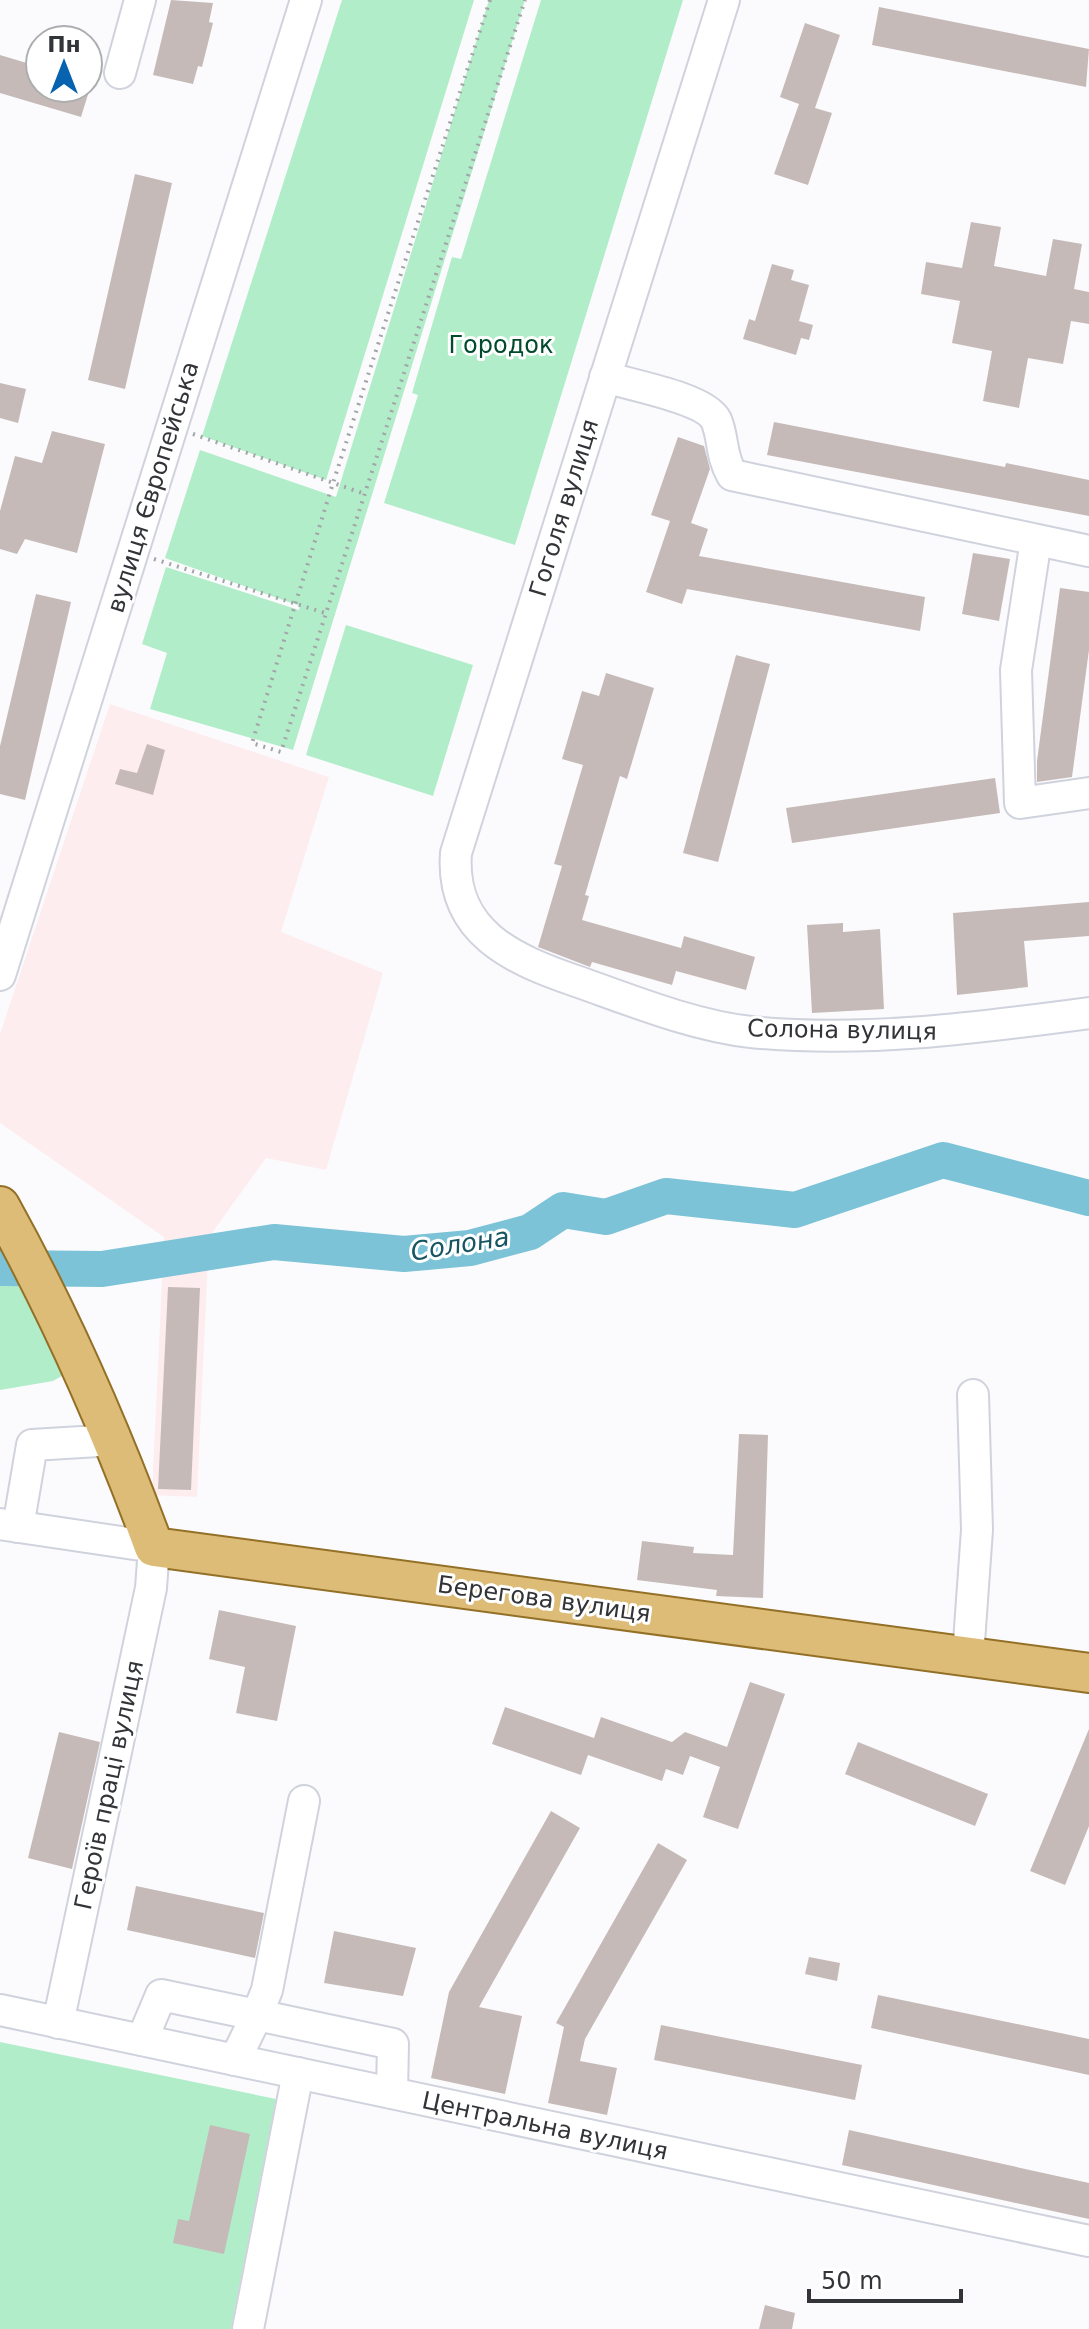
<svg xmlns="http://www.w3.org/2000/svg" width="1089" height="2329" font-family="'DejaVu Sans',sans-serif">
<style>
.commercial{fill:#fdedee}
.green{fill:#b2edca}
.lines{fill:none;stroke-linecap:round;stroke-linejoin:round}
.river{stroke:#7cc3d7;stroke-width:36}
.building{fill:#c6bab8}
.minor-casing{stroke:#d0d3dd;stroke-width:34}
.major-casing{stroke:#937026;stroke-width:42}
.path{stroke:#a3a4a7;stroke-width:4;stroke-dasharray:2 6;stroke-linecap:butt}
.minor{stroke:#fff;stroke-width:30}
.major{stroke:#ddbc77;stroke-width:38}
.labels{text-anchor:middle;stroke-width:6;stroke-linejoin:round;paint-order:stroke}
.park-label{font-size:24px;fill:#004b2d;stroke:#fff}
.street-label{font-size:24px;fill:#323438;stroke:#fff}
.water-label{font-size:26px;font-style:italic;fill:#185563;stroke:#fff}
</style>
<rect width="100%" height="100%" fill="#fbfbfd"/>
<polygon class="commercial" points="110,704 329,777 281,932 383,973 326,1170 266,1158 209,1237 197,1497 152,1495 164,1237 0,1123 0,1034"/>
<g class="green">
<polygon points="342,0 474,0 326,480 202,436"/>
<polygon points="489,0 525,0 293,750 150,709 167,653 142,644 166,567 299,610 300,606 165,558 200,450 336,497"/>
<polygon points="541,0 683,0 515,545 384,503 418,395 412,393 452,257 461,259"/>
<polygon points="346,625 473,665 433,796 306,755"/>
<polygon points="0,1253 67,1373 53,1381 0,1390"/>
<polygon points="0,2042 276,2099 231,2329 0,2329"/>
</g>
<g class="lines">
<polyline class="river" points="0,1268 102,1269 274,1242 404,1254 470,1248 530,1232 563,1210 606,1217 666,1196 795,1210 943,1160 1089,1198"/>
</g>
<g class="building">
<polygon points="171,0 213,3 209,22 213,23 202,67 198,66 193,84 153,75"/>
<polygon points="879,7 1089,49 1086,87 872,45"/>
<polygon points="805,23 840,35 815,108 832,113 808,185 774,174 799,104 780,97"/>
<polygon points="0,55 40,67 40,88 90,88 81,117 0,93"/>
<polygon points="135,174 172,183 125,389 88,380"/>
<polygon points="971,222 1001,227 994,266 1046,276 1053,239 1082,244 1074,289 1089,292 1089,324 1071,321 1063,364 1028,358 1019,408 983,401 992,351 952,343 960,301 921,294 926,262 962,268"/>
<polygon points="772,264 794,270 791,280 809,285 799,321 813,325 809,340 801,338 796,355 743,339 749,319 755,321"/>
<polygon points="0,383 26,389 18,423 0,418"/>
<polygon points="774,422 1005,467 1006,463 1089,480 1089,516 767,455"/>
<polygon points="52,431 105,444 77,553 25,539 17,554 0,549 0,511 15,456 42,463"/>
<polygon points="678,437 704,446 710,469 691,523 708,529 699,556 925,597 920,631 687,589 682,604 646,592 670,521 651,515"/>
<polygon points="973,553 1010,559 999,621 962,614"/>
<polygon points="1060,588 1089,592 1089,650 1072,777 1037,782 1037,761"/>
<polygon points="36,594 71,602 25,800 0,794 0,746"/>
<polygon points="736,655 770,664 718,862 683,853"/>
<polygon points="606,673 654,688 627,779 620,776 585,895 589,896 582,920 681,948 684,936 755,957 746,990 676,971 672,985 592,962 590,967 538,947 562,866 554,864 583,765 562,759 582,691 599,696"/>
<polygon points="147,744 165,750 153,795 115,784 120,769 137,773"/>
<polygon points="995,778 1000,813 792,843 786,808"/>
<polygon points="1089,902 1089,936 1024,941 1028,987 957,995 953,913"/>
<polygon points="843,923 843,932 880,929 884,1009 812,1013 807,925"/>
<polygon points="168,1287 200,1288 191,1490 158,1489"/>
<polygon points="739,1434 768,1435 763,1598 716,1596 717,1590 637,1580 642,1541 694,1547 693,1553 733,1555"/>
<polygon points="219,1610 296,1626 277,1721 236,1713 245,1667 209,1659"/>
<polygon points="750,1682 785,1694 738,1829 703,1817 720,1767 690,1756 683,1775 666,1769 662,1781 588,1755 581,1775 492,1744 505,1707 594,1738 601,1717 672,1742 685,1732 727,1747"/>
<polygon points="1089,1729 1089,1826 1065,1885 1030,1871"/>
<polygon points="59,1732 100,1742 72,1869 28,1858"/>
<polygon points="858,1742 988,1794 975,1826 845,1774"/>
<polygon points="551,1811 580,1828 479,2007 522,2016 505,2094 431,2078 449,1992"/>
<polygon points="658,1843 687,1860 585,2039 580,2061 617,2068 607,2115 548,2103 564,2027 556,2023"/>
<polygon points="136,1886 264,1913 255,1958 127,1930"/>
<polygon points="334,1931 416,1948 403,1996 324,1983"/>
<polygon points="809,1957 840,1963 837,1981 805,1974"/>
<polygon points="878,1995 1089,2039 1089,2075 871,2028"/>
<polygon points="661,2025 862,2065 855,2100 654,2060"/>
<polygon points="210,2125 250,2134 224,2254 173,2243 178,2219 189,2221"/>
<polygon points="849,2130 1089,2183 1089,2219 842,2165"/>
<polygon points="765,2305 795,2313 792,2329 759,2329"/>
</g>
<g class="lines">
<defs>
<g id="minor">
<path d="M724 0 456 853C450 932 512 959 576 981 630 1000 694 1026 751 1032 864 1043 977 1028 1089 1013"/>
<polyline points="120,73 140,0"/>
<path d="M605 377C630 385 705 398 716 420 724 438 720 454 732 475L1089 551"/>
<polyline points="1036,540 1016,670 1020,803 1089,793"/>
<polyline points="0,975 306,0"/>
<polyline points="0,1524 154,1547 151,1588 58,2023"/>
<polyline points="18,1527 32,1445 115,1440"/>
<polyline points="968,1656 977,1530 973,1395"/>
<polyline points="0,2010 1089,2241"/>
<polyline points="142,2040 161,1995 257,2015 267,1990 304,1801"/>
<polyline points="235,2060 257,2015 393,2044 392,2093"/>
<polyline points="248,2329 298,2073"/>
</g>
<path id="major" d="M0 1206C61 1316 111 1430 154 1547L1089 1673"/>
</defs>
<use href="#minor" class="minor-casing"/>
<use href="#major" class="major-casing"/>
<g class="path">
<polyline points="490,0 333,483 252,743 281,752 525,0"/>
<polyline points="193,434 362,493"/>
<polyline points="154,559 325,613"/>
</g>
<use href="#minor" class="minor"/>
<use href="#major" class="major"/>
</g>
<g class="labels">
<g class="park-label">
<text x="501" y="353">Городок</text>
</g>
<g class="street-label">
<text transform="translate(153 487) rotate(-73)" y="8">вулиця Європейська</text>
<text transform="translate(564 508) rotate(-73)" y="8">Гоголя вулиця</text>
<text transform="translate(842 1030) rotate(1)" y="8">Солона вулиця</text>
<text transform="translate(544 1599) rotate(8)" y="8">Берегова вулиця</text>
<text transform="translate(109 1785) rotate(-78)" y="8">Героїв праці вулиця</text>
<text transform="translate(545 2126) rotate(12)" y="8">Центральна вулиця</text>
</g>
<g class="water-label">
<text transform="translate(460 1244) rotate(-9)" y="9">Солона</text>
</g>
</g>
<g transform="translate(64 64)"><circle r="38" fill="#ffffff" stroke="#adaeaf" stroke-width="2"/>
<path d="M0-6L14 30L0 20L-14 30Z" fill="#0762af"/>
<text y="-12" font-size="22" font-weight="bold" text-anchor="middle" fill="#323438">Пн</text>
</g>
<path d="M809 2289v12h152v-12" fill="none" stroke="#323438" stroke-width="4"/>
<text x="821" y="2289" font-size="24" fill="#323438" stroke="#ffffff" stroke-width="6" paint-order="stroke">50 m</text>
</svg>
